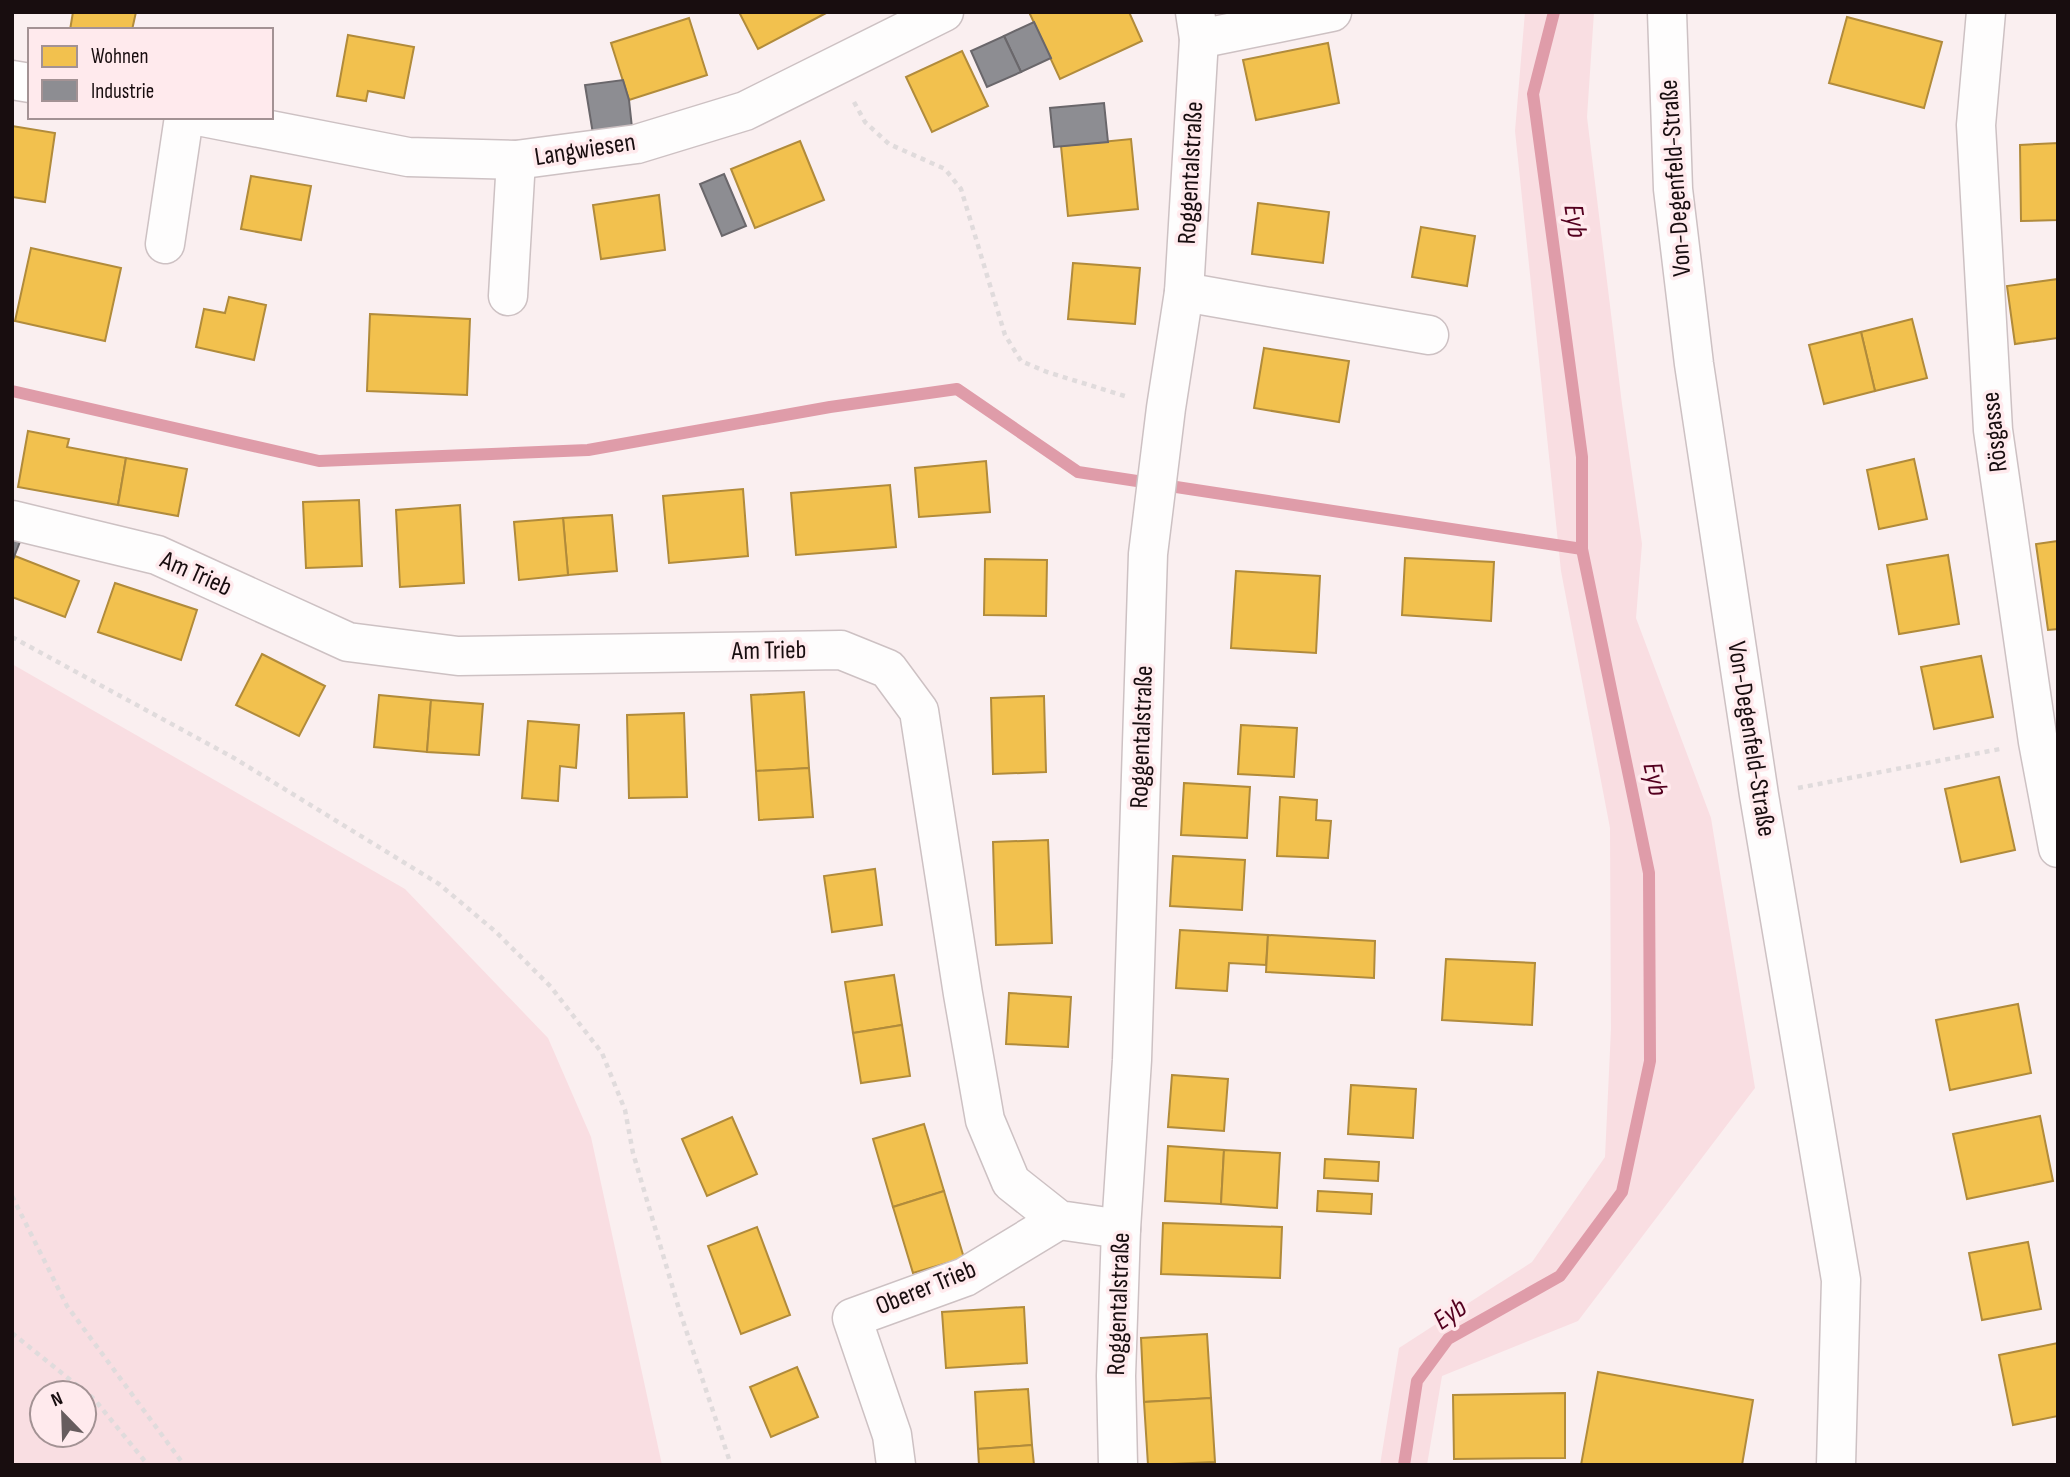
<svg xmlns="http://www.w3.org/2000/svg" width="2070" height="1477" viewBox="0 0 2070 1477" font-family="'Sofia Sans Condensed',sans-serif">
<style>
.green{fill:#f9dee2;fill-rule:evenodd}
.homes{fill:#f2c14e;stroke:#b18b3b;stroke-width:2}
.industry{fill:#8d8d92;stroke:#6a676b;stroke-width:2}
.lines{fill:none;stroke-linecap:round;stroke-linejoin:round}
.stream{stroke:#df9ca9;stroke-width:12}
.street-casing{stroke:#cdc1c3;stroke-width:41}
.secondary-casing{stroke:#cdc1c3;stroke-width:41}
.path{stroke:#e0dbdc;stroke-width:4.5;stroke-dasharray:5 5;stroke-linecap:butt}
.street{stroke:#fefdfd;stroke-width:38}
.secondary{stroke:#fefdfd;stroke-width:38}
.labels{text-anchor:middle;dominant-baseline:central;stroke-width:7;stroke-linejoin:round;paint-order:stroke}
.street-label{font-size:26px;fill:#180d0f;stroke:#ffeaed}
.water-label{font-size:28px;font-style:italic;fill:#54001f;stroke:#ffeaed}
</style>
<rect width="100%" height="100%" fill="#faeff0"/>
<g class="green">
<path d="M 1525,12 L 1594,12 L 1587,117 L 1622,404 L 1642,544 L 1636,618 L 1711,818 L 1755,1088 L 1578,1321 L 1442,1376 L 1427,1465 L 1380,1465 L 1399,1348 L 1532,1262 L 1605,1157 L 1611,1029 L 1610,828 L 1561,571 L 1515,131 Z"/>
<path d="M 12,664 L 405,889 L 548,1038 L 591,1137 L 662,1465 L 12,1465 ZM 42,1393 L 84,1393 L 84,1435 L 42,1435 Z"/>
</g>
<g class="homes">
<path d="M 73,12 L 136,12 L 132,30 L 70,30 Z"/>
<path d="M 739,12 L 828,12 L 758,49 Z"/>
<path d="M 1029,12 L 1129,12 L 1142,41 L 1060,79 Z"/>
<path d="M 1847,17 L 1942,42 L 1924,108 L 1829,83 Z"/>
<path d="M 689,18 L 707,75 L 629,100 L 611,43 Z"/>
<path d="M 348,35 L 414,47 L 404,98 L 368,91 L 366,101 L 337,96 Z"/>
<path d="M 1328,43 L 1339,103 L 1256,120 L 1243,60 Z"/>
<path d="M 962,51 L 988,106 L 932,132 L 906,77 Z"/>
<path d="M 12,126 L 55,133 L 45,202 L 12,197 Z"/>
<path d="M 1131,139 L 1138,209 L 1068,216 L 1061,146 Z"/>
<path d="M 800,141 L 824,200 L 755,228 L 731,169 Z"/>
<path d="M 2058,143 L 2058,220 L 2021,221 L 2020,145 Z"/>
<path d="M 251,176 L 311,186 L 301,240 L 241,229 Z"/>
<path d="M 659,195 L 665,250 L 601,259 L 593,205 Z"/>
<path d="M 1258,203 L 1329,212 L 1323,263 L 1252,254 Z"/>
<path d="M 1421,227 L 1475,236 L 1467,286 L 1412,277 Z"/>
<path d="M 31,248 L 121,268 L 105,341 L 15,321 Z"/>
<path d="M 1073,263 L 1140,268 L 1135,324 L 1068,319 Z"/>
<path d="M 2058,279 L 2058,338 L 2015,344 L 2007,286 Z"/>
<path d="M 229,297 L 266,305 L 254,360 L 196,347 L 204,309 L 225,313 Z"/>
<path d="M 370,314 L 470,319 L 467,395 L 367,391 Z"/>
<path d="M 1912,319 L 1927,378 L 1875,391 L 1861,332 Z"/>
<path d="M 1861,332 L 1875,391 L 1824,404 L 1809,345 Z"/>
<path d="M 1264,348 L 1349,361 L 1339,422 L 1254,408 Z"/>
<path d="M 28,431 L 69,439 L 67,447 L 126,458 L 118,505 L 18,487 Z"/>
<path d="M 126,458 L 187,469 L 178,516 L 118,505 Z"/>
<path d="M 1914,459 L 1927,519 L 1879,529 L 1867,470 Z"/>
<path d="M 986,461 L 990,512 L 919,517 L 915,468 Z"/>
<path d="M 890,485 L 896,547 L 796,555 L 791,493 Z"/>
<path d="M 743,489 L 748,556 L 669,563 L 663,496 Z"/>
<path d="M 359,500 L 362,566 L 306,568 L 303,502 Z"/>
<path d="M 460,505 L 464,583 L 400,587 L 396,510 Z"/>
<path d="M 612,515 L 617,571 L 568,575 L 563,518 Z"/>
<path d="M 563,518 L 568,575 L 519,580 L 514,522 Z"/>
<path d="M 2058,541 L 2058,629 L 2048,630 L 2036,544 Z"/>
<path d="M 1948,555 L 1959,624 L 1899,634 L 1887,565 Z"/>
<path d="M 15,556 L 79,581 L 65,617 L 12,597 L 12,562 Z"/>
<path d="M 1405,558 L 1494,562 L 1491,621 L 1402,615 Z"/>
<path d="M 985,559 L 1047,560 L 1046,616 L 984,615 Z"/>
<path d="M 1236,571 L 1320,576 L 1316,653 L 1231,648 Z"/>
<path d="M 115,583 L 197,610 L 181,660 L 98,632 Z"/>
<path d="M 262,654 L 325,686 L 299,736 L 236,705 Z"/>
<path d="M 1981,656 L 1993,717 L 1934,729 L 1921,667 Z"/>
<path d="M 804,692 L 809,768 L 756,771 L 751,695 Z"/>
<path d="M 379,695 L 431,700 L 427,752 L 374,747 Z"/>
<path d="M 1044,696 L 1046,772 L 993,774 L 991,698 Z"/>
<path d="M 431,700 L 483,704 L 479,755 L 427,752 Z"/>
<path d="M 684,713 L 687,797 L 629,798 L 627,715 Z"/>
<path d="M 528,721 L 579,725 L 576,768 L 560,766 L 558,801 L 522,798 Z"/>
<path d="M 1241,725 L 1297,728 L 1294,777 L 1238,774 Z"/>
<path d="M 809,768 L 813,817 L 759,820 L 756,771 Z"/>
<path d="M 1999,777 L 2015,850 L 1961,862 L 1945,789 Z"/>
<path d="M 1184,783 L 1250,787 L 1247,838 L 1181,835 Z"/>
<path d="M 1280,797 L 1317,800 L 1316,820 L 1331,821 L 1328,858 L 1277,856 Z"/>
<path d="M 1048,840 L 1052,943 L 996,945 L 993,842 Z"/>
<path d="M 1173,856 L 1245,860 L 1242,910 L 1170,906 Z"/>
<path d="M 875,869 L 882,925 L 832,932 L 824,876 Z"/>
<path d="M 1180,930 L 1268,935 L 1266,965 L 1229,963 L 1227,991 L 1176,988 Z"/>
<path d="M 1268,935 L 1375,941 L 1374,978 L 1266,972 Z"/>
<path d="M 1446,959 L 1535,963 L 1532,1025 L 1442,1020 Z"/>
<path d="M 894,975 L 902,1025 L 853,1033 L 845,982 Z"/>
<path d="M 1009,993 L 1071,997 L 1068,1047 L 1006,1044 Z"/>
<path d="M 2018,1004 L 2031,1073 L 1950,1090 L 1936,1020 Z"/>
<path d="M 902,1025 L 910,1076 L 861,1083 L 853,1033 Z"/>
<path d="M 1172,1075 L 1228,1079 L 1224,1131 L 1168,1127 Z"/>
<path d="M 1351,1085 L 1416,1089 L 1413,1138 L 1348,1134 Z"/>
<path d="M 2040,1116 L 2053,1181 L 1967,1199 L 1953,1134 Z"/>
<path d="M 732,1117 L 757,1174 L 707,1196 L 682,1139 Z"/>
<path d="M 924,1124 L 944,1191 L 893,1207 L 873,1139 Z"/>
<path d="M 1168,1146 L 1224,1150 L 1221,1204 L 1165,1201 Z"/>
<path d="M 1224,1150 L 1280,1153 L 1277,1208 L 1221,1204 Z"/>
<path d="M 1325,1159 L 1379,1162 L 1378,1181 L 1324,1178 Z"/>
<path d="M 944,1191 L 964,1258 L 913,1273 L 893,1207 Z"/>
<path d="M 1318,1191 L 1372,1194 L 1371,1214 L 1317,1211 Z"/>
<path d="M 1163,1223 L 1282,1227 L 1280,1278 L 1161,1274 Z"/>
<path d="M 757,1227 L 790,1315 L 741,1334 L 708,1246 Z"/>
<path d="M 2028,1242 L 2041,1309 L 1982,1320 L 1969,1253 Z"/>
<path d="M 1024,1307 L 1027,1363 L 946,1368 L 942,1312 Z"/>
<path d="M 1207,1334 L 1211,1398 L 1144,1402 L 1141,1338 Z"/>
<path d="M 2058,1343 L 2058,1416 L 2013,1425 L 1999,1355 Z"/>
<path d="M 797,1367 L 818,1417 L 771,1437 L 750,1387 Z"/>
<path d="M 1598,1372 L 1753,1400 L 1742,1465 L 1581,1465 Z"/>
<path d="M 1028,1389 L 1032,1445 L 978,1449 L 975,1392 Z"/>
<path d="M 1565,1393 L 1565,1458 L 1454,1459 L 1453,1395 Z"/>
<path d="M 1211,1398 L 1215,1462 L 1148,1465 L 1144,1402 Z"/>
<path d="M 1032,1445 L 1034,1465 L 979,1465 L 978,1449 Z"/>
</g>
<g class="industry">
<path d="M 1034,22 L 1051,58 L 1021,72 L 1004,36 Z"/>
<path d="M 1004,36 L 1021,72 L 987,87 L 971,51 Z"/>
<path d="M 623,80 L 629,100 L 632,128 L 593,134 L 585,85 Z"/>
<path d="M 1104,103 L 1108,142 L 1054,147 L 1050,108 Z"/>
<path d="M 724,174 L 746,226 L 722,236 L 700,184 Z"/>
<path d="M 12,536 L 21,539 L 12,562 Z"/>
</g>
<g class="lines">
<g class="stream">
<path d="M 12,391 L 319,461 L 588,450 L 830,407 L 957,389 L 1078,472 L 1582,549"/>
<path d="M 1404,1465 L 1417,1381 L 1448,1339 L 1560,1276 L 1622,1192 L 1650,1061 L 1649,873 L 1582,549 L 1582,457 L 1533,94 L 1554,12"/>
</g>
<g class="street-casing">
<g id="street">
<path d="M 1986,12 L 1976,125 L 1993,430 L 2038,742 L 2058,848"/>
<path d="M 1199,39 L 1332,12"/>
<path d="M 12,80 L 30,83"/>
<path d="M 203,117 L 408,157 L 516,160 L 637,144 L 745,111 L 944,12"/>
<path d="M 165,244 L 184,117"/>
<path d="M 1184,292 L 1429,335"/>
<path d="M 508,296 L 516,160"/>
<path d="M 12,520 L 157,555 L 348,642 L 458,656 L 841,650 L 888,669 L 919,711 L 963,994 L 985,1120 L 1011,1182 L 1059,1220 L 1121,1229"/>
<path d="M 896,1465 L 892,1435 L 852,1318 L 965,1277 L 1059,1220"/>
<path d="M 1118,1465 L 1116,1376 L 1121,1229 L 1132,1060 L 1148,554 L 1166,408 L 1184,292 L 1199,39 L 1195,12"/>
</g>
</g>
<g class="secondary-casing">
<path id="secondary" d="M 1667,12 L 1673,189 L 1694,364 L 1759,795 L 1841,1280 L 1836,1465"/>
</g>
<g class="path">
<path d="M 854,102 L 865,122 L 889,144 L 945,169 L 961,189 L 1005,335 L 1021,361 L 1047,372 L 1128,397"/>
<path d="M 12,637 L 234,758 L 439,884 L 496,932 L 551,987 L 602,1053 L 625,1110 L 633,1153 L 679,1309 L 731,1465"/>
<path d="M 1798,788 L 2000,749"/>
<path d="M 12,1196 L 67,1306 L 184,1465"/>
<path d="M 12,1333 L 94,1399 L 148,1465"/>
</g>
<use href="#street" class="street"/>
<use href="#secondary" class="secondary"/>
</g>
<g class="labels">
<g class="street-label">
<text transform="translate(585 150) rotate(-9)">Langwiesen</text>
<text transform="translate(1191 173) rotate(-87)">Roggentalstraße</text>
<text transform="translate(1676 178) rotate(-94)">Von-Degenfeld-Straße</text>
<text transform="translate(1995 432) rotate(-96)">Rösgasse</text>
<text transform="translate(196 574) rotate(24)">Am Trieb</text>
<text transform="translate(769 651) rotate(-1)">Am Trieb</text>
<text transform="translate(1142 737) rotate(-88)">Roggentalstraße</text>
<text transform="translate(1751 739) rotate(81)">Von-Degenfeld-Straße</text>
<text transform="translate(926 1288) rotate(-22)">Oberer Trieb</text>
<text transform="translate(1119 1304) rotate(-88)">Roggentalstraße</text>
</g>
<g class="water-label">
<text transform="translate(1575 221) rotate(82)">Eyb</text>
<text transform="translate(1655 779) rotate(78)">Eyb</text>
<text transform="translate(1450 1314) rotate(-35)">Eyb</text>
</g>
</g>
<rect width="2070" height="1477" fill="none" stroke="#180d0f" stroke-width="28"/>
<rect x="28" y="28" width="245" height="91" fill="#ffeaed" stroke="#a39294" stroke-width="2"/>
<rect x="42" y="46" width="35" height="21" fill="#f2c14e" stroke="#a39294" stroke-width="2"/>
<text x="91" y="63" font-size="21" fill="#180d0f">Wohnen</text>
<rect x="42" y="80" width="35" height="21" fill="#8d8d92" stroke="#a39294" stroke-width="2"/>
<text x="91" y="98" font-size="21" fill="#180d0f">Industrie</text>
<g transform="translate(63 1414) rotate(337)"><circle r="33" fill="#ffeaed" stroke="#a39294" stroke-width="2"/>
<path d="M0-5L12 26L0 18L-12 26Z" fill="#675c5e"/>
<text y="-10" font-size="19" font-weight="bold" text-anchor="middle" fill="#180d0f">N</text>
</g>
</svg>
